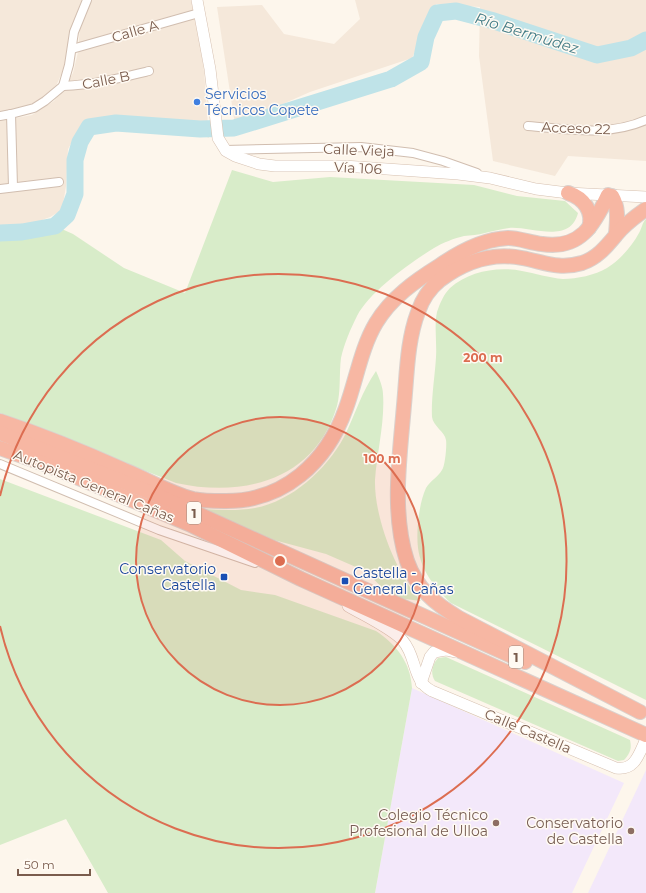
<svg xmlns="http://www.w3.org/2000/svg" width="646" height="893" viewBox="0 0 646 893" font-family="Montserrat,sans-serif">
<style>
.residential{fill:#f5e8da}
.education{fill:#f3e8fa}
.green{fill:#d8ecc9}
.lines{fill:none;stroke-linecap:round;stroke-linejoin:round}
.river{stroke:#bfe3e8;stroke-width:17}
.street-casing{stroke:#d1beb0;stroke-width:10}
.secondary-casing{stroke:#d6c0b0;stroke-width:12}
.highway-casing{stroke:#dad1cd;stroke-width:16}
.street{stroke:#fff;stroke-width:8}
.secondary{stroke:#fff;stroke-width:11}
.highway{stroke:#f7b7a3;stroke-width:14}
.ring{fill:none;stroke:#dc6d51;stroke-width:2}
.shop-dot{fill:#3f7fe0;stroke:#fffaf3;stroke-width:1.5}
.transit-dot{fill:#1a4fb4;stroke:#fffaf3;stroke-width:1.5}
.education-dot{fill:#8d6e63;stroke:#fffaf3;stroke-width:1.5}
.labels{text-anchor:middle;dominant-baseline:central;stroke-width:3;stroke-linejoin:round;paint-order:stroke}
.shield{fill:#fffaf3;stroke:#a28b7f;stroke-width:1}
.shield-label{font-size:13px;font-weight:bold;fill:#7a5c4d}
.street-label{font-size:14px;fill:#7a5c4d;stroke:#fffaf3}
.shop-label{font-size:14px;fill:#366cbe;stroke:#fffaf3;text-anchor:start}
.transit-label{font-size:14px;fill:#164399;stroke:#fffaf3;text-anchor:end}
.education-label{font-size:14px;fill:#785e54;stroke:#fffaf3;text-anchor:end}
.water-label{font-size:15px;font-style:italic;fill:#437c86;stroke:#fffaf3}
.centre{fill:#dc6d51;stroke:#fffaf3;stroke-width:2}
.ring-label{font-size:12px;text-anchor:middle;font-weight:bold;fill:#dc6d51;stroke:#fffaf3;stroke-width:3;stroke-linejoin:round;paint-order:stroke}
</style>
<rect width="100%" height="100%" fill="#fdf6ec"/>
<g class="residential">
<path d="M 0,0 L 82,0 L 73,23 L 64,68 L 56,86 L 40,99 L 29,105 L 0,112 Z"/>
<path d="M 90,0 L 191,0 L 198,30 L 204,71 L 209,138 L 170,120 L 115,116 L 95,119 L 81,125 L 68,149 L 66,186 L 62,210 L 50,217 L 21,228 L 0,229 L 0,121 L 32,115 L 54,101 L 64,89 L 73,73 L 78,52 L 80,26 Z"/>
<path d="M 355,0 L 646,0 L 646,161 L 568,156 L 555,176 L 493,161 L 479,56 L 480,7 L 436,4 L 412,58 L 310,92 L 235,125 L 217,7 L 262,5 L 284,34 L 334,44 L 360,19 Z"/>
</g>
<g class="education">
<path d="M 412,688 L 624,783 L 572,893 L 375,893 Z"/>
<path d="M 646,770 L 646,893 L 588,893 Z"/>
</g>
<g class="green">
<path d="M 232,170 L 273,182 L 330,177 L 474,185 L 517,196 L 565,201 L 578,213 C 570,245 530,226 509,228 C 501,229 493,231 485,233 C 478,235 471,235 464,236 C 455,238 442,243 434,248 C 410,263 370,291 357,316 C 351,328 344,344 341,358 C 339,373 341,391 337,406 C 315,480 244,498 176,483 L 0,413 L 0,233 L 22,232 L 55,226 L 73,234 L 124,268 L 185,293 Z"/>
<path d="M 646,219 L 646,700 L 451,603 C 435,588 421,571 418,548 C 416,531 419,503 426,488 C 430,481 438,477 442,470 C 445,467 447,445 446,440 C 445,432 433,426 432,417 C 431,399 435,375 436,357 C 437,342 434,326 437,312 C 440,303 444,294 450,288 C 469,271 498,266 522,271 C 535,273 549,278 563,279 C 577,279 595,275 607,268 C 620,260 632,246 639,233 C 642,228 642,223 646,219 Z"/>
<path d="M 376,371 C 379,378 383,387 383,394 C 385,422 377,452 375,480 C 374,517 396,574 421,601 L 405,599 L 390,595 L 365,571 L 326,554 L 274,540 L 203,509 C 220,510 238,511 255,508 C 292,501 326,470 344,437 C 355,415 362,391 376,371 Z"/>
<path d="M 0,479 L 161,540 L 185,561 L 241,590 L 275,595 L 376,631 C 396,644 411,663 412,688 L 375,893 L 108,893 L 66,819 L 0,845 Z"/>
<path d="M 446,657 L 630,740 C 632,749 630,753 624,760 L 618,761 L 435,681 C 430,673 432,665 438,658 Z"/>
</g>
<g class="lines">
<path class="river" d="M 0,233 L 22,232 L 55,226 L 67,215 L 75,194 L 75,160 L 80,142 L 89,127 L 116,123 L 200,129 L 234,128 L 391,79 L 421,62 L 426,37 L 437,13 L 456,11 L 494,21 L 597,55 L 631,48 L 646,40"/>
<g class="street-casing">
<g id="street">
<path d="M 72,49 L 199,13"/>
<path d="M 63,86 C 92,85 120,78 149,71"/>
<path d="M 11,114 L 13,187"/>
<path d="M 0,116 L 11,114 L 34,108 L 45,101 L 63,86 L 69,65 L 74,32 L 87,0"/>
<path d="M 528,126 C 568,129 608,137 646,120"/>
<path d="M 225,150 L 361,147 L 413,153 L 443,161 L 477,173"/>
<path d="M 0,189 L 59,182"/>
<path d="M 0,464 L 159,530 L 255,563"/>
</g>
</g>
<g class="secondary-casing">
<g id="secondary">
<path d="M 197,0 L 210,69 L 218,138 L 226,151 L 235,156 L 259,164 L 275,166 L 344,166 L 458,174 L 490,178 L 536,189 L 568,193 L 646,197"/>
<path d="M 348,606 C 363,615 393,629 403,641 C 417,657 412,681 432,691 L 616,768 C 635,771 639,754 646,739"/>
<path d="M 421,683 L 430,657 L 434,652 L 446,650 L 455,652"/>
</g>
</g>
<g class="highway-casing">
<g id="highway">
<path d="M 568,193 C 584,198 594,212 589,228"/>
<path d="M 612,196 C 619,208 617,221 616,234"/>
<path d="M 0,421 C 42,435 84,452 124,470 C 147,479 169,493 193,499 C 203,501 214,501 224,501 C 284,502 327,462 346,408 C 356,381 361,348 376,323 C 391,298 415,281 439,266 C 459,252 483,239 508,238 C 519,238 531,243 542,244 C 580,250 594,225 608,195"/>
<path d="M 0,433 L 154,494 L 525,662"/>
<path d="M 0,448 L 50,466 L 189,524 L 301,579 L 646,735"/>
<path d="M 640,712 L 459,618 C 434,603 417,589 407,561 C 391,512 400,455 404,405 C 407,374 407,341 418,312 C 422,300 430,288 440,280 C 464,262 492,252 522,258 C 544,262 559,270 582,263 C 597,258 606,247 616,235 C 624,225 636,216 646,209"/>
</g>
</g>
<use href="#street" class="street"/>
<use href="#secondary" class="secondary"/>
<use href="#highway" class="highway"/>
</g>
<circle cx="280" cy="561" r="144" fill="#dc6d51" fill-opacity=".12"/>
<g class="ring">
<circle cx="280" cy="561" r="144"/>
<path d="M0 496A287 287 0 1 1 0 626"/>
</g>
<circle class="shop-dot" cx="197" cy="102" r="4"/>
<g class="transit-dot">
<rect x="220" y="573" width="8" height="8" rx="2"/>
<rect x="341" y="577" width="8" height="8" rx="2"/>
</g>
<g class="education-dot">
<circle cx="496" cy="823" r="4"/>
<circle cx="631" cy="831" r="4"/>
</g>
<g class="labels">
<g class="shield">
<rect x="187" y="502" width="14" height="22" rx="3"/>
<rect x="509" y="646" width="14" height="22" rx="3"/>
</g>
<g class="shield-label">
<text x="194" y="513">1</text>
<text x="516" y="657">1</text>
</g>
<g class="street-label">
<text transform="translate(135 31) rotate(-16)">Calle A</text>
<text transform="translate(106 80) rotate(-11)">Calle B</text>
<text transform="translate(576 128) rotate(2)">Acceso 22</text>
<text transform="translate(359 150) rotate(2)">Calle Vieja</text>
<text transform="translate(358 168) rotate(3)">Vía 106</text>
<text transform="translate(94 486) rotate(22)">Autopista General Cañas</text>
<text transform="translate(528 731) rotate(23)">Calle Castella</text>
</g>
<g class="shop-label">
<text x="205" y="94">Servicios<tspan x="205" dy="16">Técnicos Copete</tspan></text>
</g>
<g class="transit-label">
<text x="216" y="569">Conservatorio<tspan x="216" dy="16">Castella</tspan></text>
<text x="353" y="573" text-anchor="start">Castella -<tspan x="353" dy="16">General Cañas</tspan></text>
</g>
<g class="education-label">
<text x="488" y="815">Colegio Técnico<tspan x="488" dy="16">Profesional de Ulloa</tspan></text>
<text x="623" y="823">Conservatorio<tspan x="623" dy="16">de Castella</tspan></text>
</g>
<g class="water-label">
<text transform="translate(527 33) rotate(17)">Río Bermúdez</text>
</g>
</g>
<circle cx="280" cy="561" r="6" class="centre"/>
<g class="ring-label">
<text x="483" y="362">200 m</text>
<text x="382" y="463">100 m</text>
</g>
<path d="M18 869v6h72v-6" fill="none" stroke="#7a5c4d" stroke-width="2"/>
<text x="24" y="869" font-size="12" fill="#7a5c4d" stroke="#fffaf3" stroke-width="3" paint-order="stroke">50 m</text>
</svg>
